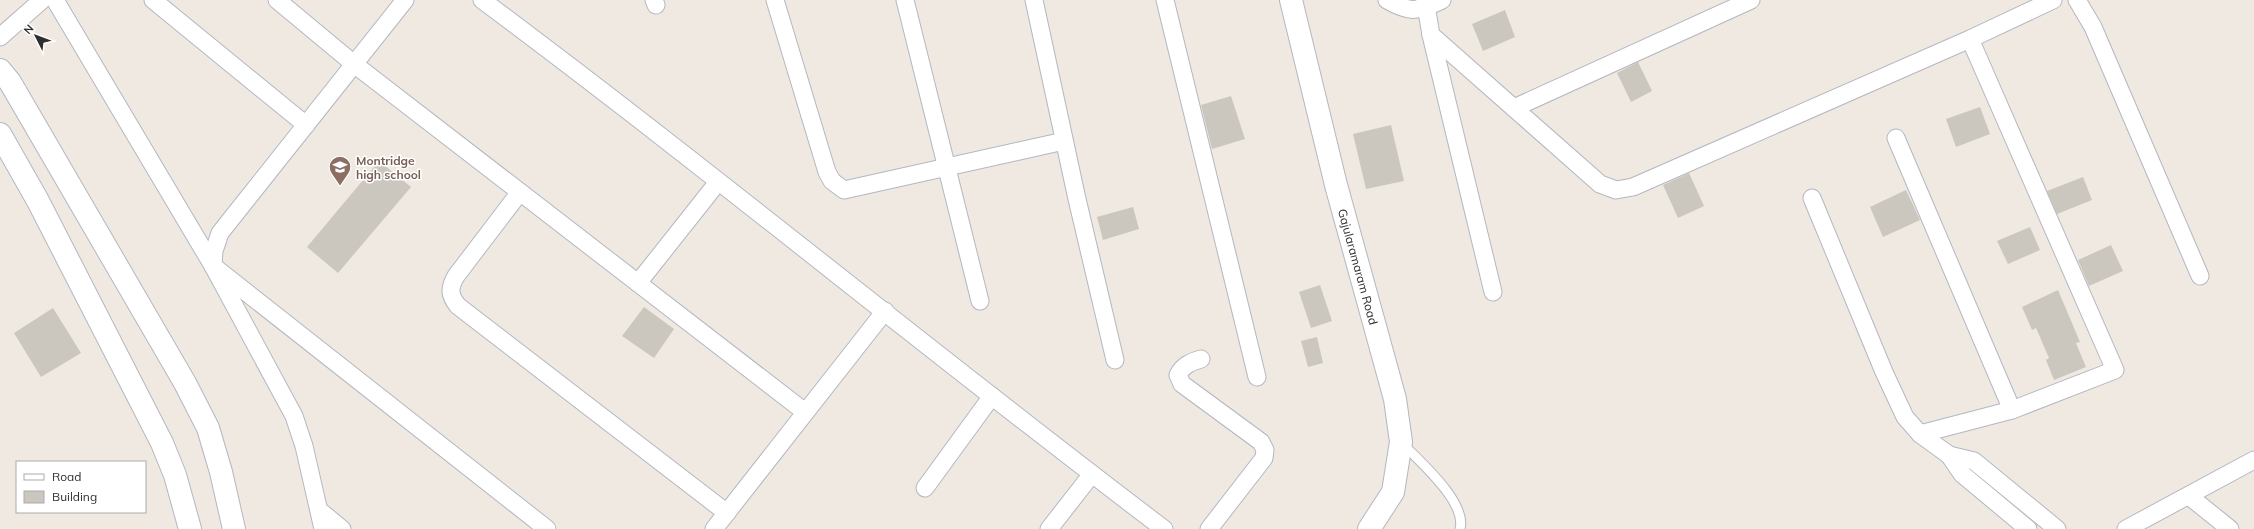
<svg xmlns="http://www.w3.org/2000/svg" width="2254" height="529" viewBox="0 0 2254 529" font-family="Mulish,sans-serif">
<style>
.building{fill:#cbc7bf}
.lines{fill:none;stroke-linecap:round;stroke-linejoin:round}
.lane-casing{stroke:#b4b7c1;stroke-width:11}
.street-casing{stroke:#b4b7c1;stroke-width:19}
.secondary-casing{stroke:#b4b7c1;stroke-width:24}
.lane{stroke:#fff;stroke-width:9}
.street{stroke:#fff;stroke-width:17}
.secondary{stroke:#fff;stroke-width:22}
.labels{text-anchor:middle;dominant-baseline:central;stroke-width:3;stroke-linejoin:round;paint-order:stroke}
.education-label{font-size:12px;font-weight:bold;fill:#785e54;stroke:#fff;text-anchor:start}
.street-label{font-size:12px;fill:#2e2e2e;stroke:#fff}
</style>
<rect width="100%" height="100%" fill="#efe9e1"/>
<g class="building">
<path d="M 1505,10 L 1515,37 L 1483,51 L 1472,24 Z"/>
<path d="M 1638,62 L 1652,91 L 1631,102 L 1617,73 Z"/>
<path d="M 1231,96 L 1245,139 L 1212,149 L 1201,105 Z"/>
<path d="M 1980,107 L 1990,134 L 1956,147 L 1946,119 Z"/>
<path d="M 1391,125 L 1404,181 L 1366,189 L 1353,134 Z"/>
<path d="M 379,161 L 411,187 L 338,273 L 307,247 Z"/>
<path d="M 1689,173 L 1704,206 L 1678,218 L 1663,185 Z"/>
<path d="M 2083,177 L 2092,200 L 2057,214 L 2047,191 Z"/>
<path d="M 1906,190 L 1920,220 L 1883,237 L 1870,207 Z"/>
<path d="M 1133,207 L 1139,229 L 1103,240 L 1097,217 Z"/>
<path d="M 2030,227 L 2040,250 L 2008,264 L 1997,241 Z"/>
<path d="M 2111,245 L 2123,271 L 2089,286 L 2078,260 Z"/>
<path d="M 1320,285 L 1332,321 L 1311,328 L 1299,292 Z"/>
<path d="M 2058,290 L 2080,342 L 2076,343 L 2086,367 L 2054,380 L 2046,360 L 2049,358 L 2036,328 L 2032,330 L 2022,307 Z"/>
<path d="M 644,307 L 674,329 L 654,358 L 622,336 Z"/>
<path d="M 53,308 L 81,353 L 41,377 L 14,333 Z"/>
<path d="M 1317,337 L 1323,363 L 1308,367 L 1301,341 Z"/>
</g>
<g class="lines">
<g class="lane-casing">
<path id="lane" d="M 1402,443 C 1420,462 1467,502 1460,529"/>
</g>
<g class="street-casing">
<g id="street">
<path d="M 55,0 L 213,266 L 547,529"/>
<path d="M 153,0 L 306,125"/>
<path d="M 277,0 L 354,64 L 805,412"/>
<path d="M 482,0 C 713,172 935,356 1164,529"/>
<path d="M 654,0 L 656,5"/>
<path d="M 775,0 L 827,172 L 832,181 L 844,190 L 1064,141"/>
<path d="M 905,0 L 980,301"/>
<path d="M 1034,0 L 1077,199 L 1115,360"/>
<path d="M 1165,0 L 1257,377"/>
<path d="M 1387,0 C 1411,14 1418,11 1442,0"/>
<path d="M 1425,0 L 1431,35 L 1600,184 L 1616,190 L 1633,187 L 1970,39 L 2053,0"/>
<path d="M 2077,0 L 2093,27 L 2200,276"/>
<path d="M 1431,35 L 1493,292"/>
<path d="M 0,37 L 42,0"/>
<path d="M 1514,108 L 1751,0"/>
<path d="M 1896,138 L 2012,410"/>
<path d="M 520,192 L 456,276 C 449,288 449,295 458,306 L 727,513"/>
<path d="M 1812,198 L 1884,372 L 1905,417 L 1920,434 L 1949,455 L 1962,474 L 2028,529"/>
<path d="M 638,283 L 718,182"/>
<path d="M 1201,359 C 1191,362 1183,365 1178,375 L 1182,384 L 1261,442 L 1265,450 L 1264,458 L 1209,529"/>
<path d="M 1920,434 L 2012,410 L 2115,370 L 1970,39"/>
<path d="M 1949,455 L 1974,461 L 2057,529"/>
<path d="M 925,488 L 992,396"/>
<path d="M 2189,496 L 2230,529"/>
<path d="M 320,511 L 342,529"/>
<path d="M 323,529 L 304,446 L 294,416 L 213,266 L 214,251 L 220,233 L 405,0"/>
<path d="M 714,529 L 885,311"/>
<path d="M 1049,529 L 1092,474"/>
<path d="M 2126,529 L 2254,460"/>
</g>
</g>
<g class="secondary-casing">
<g id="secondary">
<path id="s1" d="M 1291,0 L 1336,185 L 1395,399 L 1401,442 L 1393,492 L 1369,529"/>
<path d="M 0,70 L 10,82 L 185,383 L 208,428 L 221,472 L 234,529"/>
<path d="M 0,134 L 38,201 L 162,443 L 175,475 L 190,529"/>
</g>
</g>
<use href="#lane" class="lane"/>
<use href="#street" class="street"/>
<use href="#secondary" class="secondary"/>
</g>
<defs>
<g id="school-pin" transform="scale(1.15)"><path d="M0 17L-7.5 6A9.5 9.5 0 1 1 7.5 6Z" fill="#8d6e63" stroke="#fff"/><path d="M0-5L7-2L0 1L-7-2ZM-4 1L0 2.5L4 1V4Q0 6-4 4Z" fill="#fff"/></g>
</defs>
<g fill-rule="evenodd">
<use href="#school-pin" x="340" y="167"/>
</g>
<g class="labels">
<g class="education-label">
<text x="356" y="160">Montridge<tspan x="356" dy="14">high school</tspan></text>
</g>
<g class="street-label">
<text stroke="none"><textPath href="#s1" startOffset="275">Gajularamaram Road</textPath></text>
</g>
</g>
<rect x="16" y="461" width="130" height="52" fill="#ffffff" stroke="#ababab"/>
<rect x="24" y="474" width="20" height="6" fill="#ffffff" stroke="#ababab"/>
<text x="52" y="481" font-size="12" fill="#2e2e2e">Road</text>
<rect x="24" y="491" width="20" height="12" fill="#cbc7bf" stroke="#ababab"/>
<text x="52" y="501" font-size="12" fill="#2e2e2e">Building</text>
<g transform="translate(36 36) rotate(312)" stroke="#ffffff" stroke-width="3" paint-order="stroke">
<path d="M0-3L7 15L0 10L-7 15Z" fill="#2e2e2e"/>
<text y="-6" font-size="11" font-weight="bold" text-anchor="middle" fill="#2e2e2e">N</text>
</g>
</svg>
